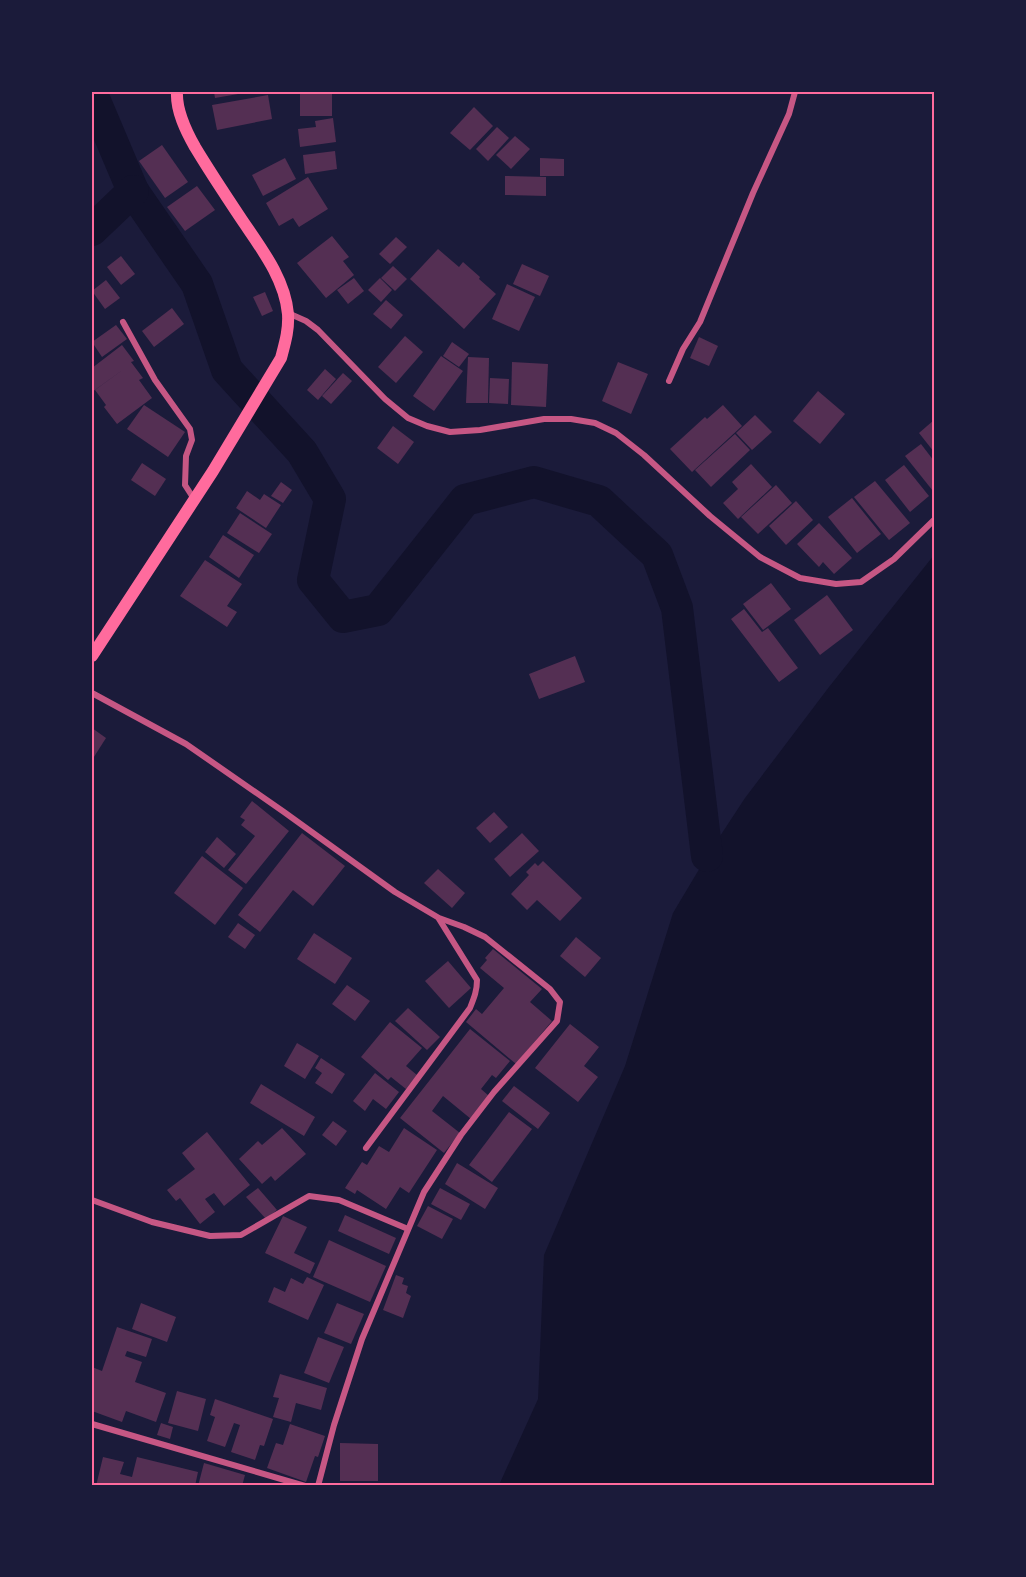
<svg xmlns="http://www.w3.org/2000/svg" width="1026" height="1577" viewBox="0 0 1026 1577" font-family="Merriweather,serif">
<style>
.water{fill:#12122b}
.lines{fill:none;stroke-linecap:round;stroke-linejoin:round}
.river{stroke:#12122b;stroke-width:32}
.building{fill:#542f53}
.minor{stroke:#c65784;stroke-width:6}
.secondary{stroke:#ff6b9d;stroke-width:12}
.neatline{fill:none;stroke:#ff6b9d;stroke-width:2}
</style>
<rect width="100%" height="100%" fill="#1b1b3a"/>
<path class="water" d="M 934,555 L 934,1485 L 499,1485 L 538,1399 L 544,1255 L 625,1066 L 673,913 L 707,856 L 745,798 L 829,687 Z"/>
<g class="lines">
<g class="river">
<path d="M 92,94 L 133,191 L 197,284 L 227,370 L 302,452 L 330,499 L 313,580 L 343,617 L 378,610 L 465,500 L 534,482 L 599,501 L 657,555 L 677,608 L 707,856"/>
<path d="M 92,230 L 133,191"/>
</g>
</g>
<g class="building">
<path d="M 214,92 L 244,92 L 244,93 L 215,98 Z"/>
<rect x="300" y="93" width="32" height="23"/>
<path d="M 268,95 L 272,119 L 217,130 L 212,105 Z"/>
<path d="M 474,107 L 493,126 L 470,150 L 450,133 Z"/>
<path d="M 333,118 L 336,142 L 300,147 L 298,129 L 316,127 L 315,121 Z"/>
<path d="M 497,127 L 509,138 L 488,161 L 476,149 Z"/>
<path d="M 515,136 L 530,149 L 511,169 L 496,155 Z"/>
<path d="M 162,145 L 188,182 L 165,198 L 139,161 Z"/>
<path d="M 335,151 L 337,169 L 305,174 L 303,155 Z"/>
<path d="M 285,158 L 296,179 L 263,196 L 252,175 Z"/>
<path d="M 540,158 L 564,159 L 564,176 L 540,176 Z"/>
<path d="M 505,176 L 546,177 L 546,196 L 505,195 Z"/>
<path d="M 308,177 L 328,209 L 299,227 L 293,218 L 279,226 L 266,203 Z"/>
<path d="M 197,186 L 215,210 L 185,231 L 167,207 Z"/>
<path d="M 332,236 L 349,257 L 343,261 L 354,275 L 326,298 L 297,263 Z"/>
<path d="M 396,237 L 407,247 L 390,264 L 379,254 Z"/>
<path d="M 438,249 L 459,267 L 463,262 L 480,277 L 479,279 L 496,294 L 464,329 L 410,279 Z"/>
<path d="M 121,256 L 135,274 L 121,285 L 107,267 Z"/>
<path d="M 522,264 L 549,276 L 540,296 L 513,284 Z"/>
<path d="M 393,266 L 407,279 L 395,291 L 381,278 Z"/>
<path d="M 354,278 L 364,291 L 348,304 L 337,290 Z"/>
<path d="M 380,278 L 392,290 L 381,302 L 368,290 Z"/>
<path d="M 106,280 L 120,298 L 105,309 L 92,291 Z"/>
<path d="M 507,284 L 535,297 L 519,331 L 492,319 Z"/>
<path d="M 265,292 L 273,311 L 262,316 L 253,297 Z"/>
<path d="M 386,300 L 403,315 L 391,329 L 373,314 Z"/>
<path d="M 172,308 L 184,324 L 154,347 L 142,331 Z"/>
<path d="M 116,325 L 127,339 L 102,357 L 92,342 Z"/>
<path d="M 405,336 L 423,352 L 396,383 L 378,367 Z"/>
<path d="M 699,337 L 718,346 L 709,366 L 690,358 Z"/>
<path d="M 452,342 L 469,354 L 459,367 L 443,356 Z"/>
<path d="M 122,345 L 134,361 L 131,362 L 143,378 L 139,380 L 152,398 L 117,424 L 104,407 L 106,405 L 95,390 L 128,366 L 92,392 L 92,368 Z"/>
<path d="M 441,356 L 463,371 L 434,411 L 413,396 Z"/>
<path d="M 468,357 L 489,358 L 488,403 L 466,403 Z"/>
<path d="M 512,362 L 548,364 L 546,407 L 511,405 Z"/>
<path d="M 618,362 L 648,374 L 631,414 L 602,401 Z"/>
<path d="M 325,369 L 336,379 L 318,400 L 307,390 Z"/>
<path d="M 343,373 L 352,381 L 331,404 L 322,396 Z"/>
<path d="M 490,378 L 509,379 L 508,404 L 489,403 Z"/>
<path d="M 818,391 L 845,414 L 820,444 L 793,421 Z"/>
<path d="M 144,405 L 185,432 L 168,457 L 127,429 Z"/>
<path d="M 723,405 L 742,426 L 692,472 L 670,449 L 705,417 L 707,419 Z"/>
<path d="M 755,415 L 772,432 L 752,450 L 736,433 Z"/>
<path d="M 934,420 L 934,452 L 919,433 Z"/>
<path d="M 393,426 L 414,442 L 398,464 L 377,448 Z"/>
<path d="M 735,434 L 750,450 L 711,487 L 695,470 Z"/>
<path d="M 921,444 L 934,461 L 934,490 L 933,491 L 905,456 Z"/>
<path d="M 142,463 L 166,479 L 155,496 L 131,480 Z"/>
<path d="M 751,464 L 772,487 L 738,519 L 723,503 L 738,489 L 732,482 Z"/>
<path d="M 904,465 L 929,496 L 910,512 L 885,480 Z"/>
<path d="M 875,481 L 910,523 L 889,540 L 854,497 Z"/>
<path d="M 281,482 L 292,490 L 283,503 L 271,496 Z"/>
<path d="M 776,485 L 792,503 L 758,534 L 741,517 Z"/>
<path d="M 247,491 L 260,500 L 264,494 L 281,505 L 266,528 L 236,508 Z"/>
<path d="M 852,498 L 881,534 L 857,553 L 828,517 Z"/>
<path d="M 796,501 L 813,520 L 786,545 L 769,526 Z"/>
<path d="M 240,513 L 272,534 L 259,553 L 227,533 Z"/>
<path d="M 819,523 L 852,558 L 834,574 L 823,562 L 819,567 L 797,544 Z"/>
<path d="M 223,535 L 254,555 L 239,578 L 209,557 Z"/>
<path d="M 205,560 L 242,584 L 227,606 L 237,612 L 227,627 L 180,596 Z"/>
<path d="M 771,583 L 791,609 L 763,630 L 743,604 Z"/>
<path d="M 827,595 L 853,630 L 820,655 L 794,620 Z"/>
<path d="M 744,609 L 762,632 L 768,628 L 798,668 L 779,682 L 731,619 Z"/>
<path d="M 575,656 L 585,682 L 539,699 L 529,674 Z"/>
<path d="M 92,728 L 106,738 L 92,760 Z"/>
<path d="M 252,801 L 289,831 L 246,884 L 228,870 L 255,836 L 241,825 L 245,820 L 240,817 Z"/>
<path d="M 494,812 L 508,827 L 490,843 L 476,828 Z"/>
<path d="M 302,833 L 345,866 L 313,906 L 293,890 L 260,932 L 238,915 Z"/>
<path d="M 522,833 L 539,851 L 510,877 L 494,859 Z"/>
<path d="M 217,837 L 236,854 L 224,868 L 205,852 Z"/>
<path d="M 202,856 L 243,888 L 215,925 L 174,893 Z"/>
<path d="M 543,861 L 582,898 L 560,921 L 537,900 L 527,910 L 511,894 L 529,875 L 526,872 L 535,863 L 538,866 Z"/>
<path d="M 438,869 L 465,893 L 452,908 L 424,883 Z"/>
<path d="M 238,923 L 255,935 L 245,949 L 228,937 Z"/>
<path d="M 314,933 L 352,958 L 335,984 L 297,959 Z"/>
<path d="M 576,937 L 601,958 L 585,977 L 560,956 Z"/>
<path d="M 493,949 L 542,989 L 530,1002 L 552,1021 L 516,1064 L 466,1022 L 476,1009 L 482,1014 L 504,988 L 480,968 L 487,960 L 485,958 Z"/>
<path d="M 448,961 L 471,988 L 449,1008 L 425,981 Z"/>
<path d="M 347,985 L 370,1001 L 355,1021 L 332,1004 Z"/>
<path d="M 408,1008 L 440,1037 L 427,1050 L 395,1021 Z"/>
<path d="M 390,1022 L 422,1048 L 406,1066 L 417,1075 L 406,1089 L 391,1077 L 388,1080 L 361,1057 Z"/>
<path d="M 570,1024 L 599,1047 L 584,1066 L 598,1077 L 578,1102 L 535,1068 Z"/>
<path d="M 470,1029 L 510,1061 L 496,1078 L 492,1075 L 481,1089 L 489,1096 L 471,1119 L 443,1096 L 432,1111 L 460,1133 L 444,1153 L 400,1118 Z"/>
<path d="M 297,1043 L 319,1056 L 305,1079 L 284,1066 Z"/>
<path d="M 321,1058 L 345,1074 L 332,1094 L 315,1083 L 322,1073 L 315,1068 Z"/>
<path d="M 375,1073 L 399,1092 L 386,1109 L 373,1099 L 365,1111 L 353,1101 Z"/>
<path d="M 261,1084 L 315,1117 L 304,1136 L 250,1103 Z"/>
<path d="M 514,1086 L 550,1113 L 538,1129 L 502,1101 Z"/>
<path d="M 509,1112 L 532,1129 L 492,1182 L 469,1165 Z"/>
<path d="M 333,1121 L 347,1131 L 336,1146 L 322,1135 Z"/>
<path d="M 282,1128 L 306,1154 L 275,1181 L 271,1176 L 262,1184 L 239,1159 L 258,1141 L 262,1145 Z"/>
<path d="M 404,1128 L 437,1150 L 409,1193 L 400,1187 L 386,1209 L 357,1190 L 355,1194 L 345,1188 L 362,1162 L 367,1165 L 379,1146 L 389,1152 Z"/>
<path d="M 207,1132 L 250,1185 L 224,1206 L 214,1193 L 205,1199 L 215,1212 L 200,1224 L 180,1198 L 176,1201 L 167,1190 L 195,1169 L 182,1153 Z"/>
<path d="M 457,1163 L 498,1188 L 485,1209 L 445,1184 Z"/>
<path d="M 258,1188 L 277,1210 L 266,1219 L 246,1197 Z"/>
<path d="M 440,1188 L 470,1204 L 461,1220 L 431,1204 Z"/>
<path d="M 428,1206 L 453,1219 L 442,1239 L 417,1226 Z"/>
<path d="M 345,1215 L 396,1238 L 389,1254 L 338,1231 Z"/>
<path d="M 283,1216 L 307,1227 L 294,1253 L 315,1263 L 310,1274 L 265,1253 Z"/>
<path d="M 329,1240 L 386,1266 L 370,1302 L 313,1277 Z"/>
<path d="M 396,1275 L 404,1278 L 402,1284 L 408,1286 L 406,1293 L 411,1296 L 403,1318 L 383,1310 Z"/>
<path d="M 307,1277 L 324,1285 L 308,1320 L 268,1302 L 274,1287 L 285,1292 L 291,1278 L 303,1284 Z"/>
<path d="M 141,1303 L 176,1317 L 167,1342 L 132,1329 Z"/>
<path d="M 337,1303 L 364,1314 L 351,1344 L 324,1333 Z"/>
<path d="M 117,1327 L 152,1339 L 146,1357 L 127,1351 L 125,1356 L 142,1362 L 135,1382 L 166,1393 L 156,1422 L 126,1411 L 122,1422 L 92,1411 L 92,1367 L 102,1371 Z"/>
<path d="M 318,1337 L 344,1347 L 329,1383 L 304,1373 Z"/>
<path d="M 280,1374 L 327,1388 L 321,1410 L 296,1403 L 291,1422 L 273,1417 L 279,1398 L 273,1397 Z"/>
<path d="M 177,1391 L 206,1399 L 198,1431 L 168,1423 Z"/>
<path d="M 215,1399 L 273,1419 L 264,1446 L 260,1445 L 255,1460 L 231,1452 L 240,1425 L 234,1423 L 225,1447 L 207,1441 L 215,1417 L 210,1415 Z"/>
<path d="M 161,1423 L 173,1427 L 170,1439 L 157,1435 Z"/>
<path d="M 290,1424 L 325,1436 L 318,1457 L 315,1456 L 306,1482 L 267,1468 L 276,1443 L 283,1445 Z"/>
<path d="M 340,1443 L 378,1444 L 378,1481 L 340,1481 Z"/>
<path d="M 103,1457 L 124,1462 L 120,1474 L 132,1477 L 137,1457 L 198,1472 L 195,1486 L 96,1486 Z"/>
<path d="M 204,1463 L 245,1475 L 242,1486 L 198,1486 Z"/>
</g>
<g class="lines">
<g class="minor">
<path d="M 288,313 L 306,321 L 318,330 L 385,399 L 408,418 L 427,426 L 450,432 L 480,430 L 544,419 L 571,419 L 595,423 L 616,433 L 644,455 L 710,516 L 760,557 L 800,578 L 836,584 L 861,582 L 894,559 L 934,520"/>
<path d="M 123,322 L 155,380 L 190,429 L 192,440 L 186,456 L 185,485 L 194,499"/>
<path d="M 669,381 L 683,349 L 700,322 L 753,193 L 789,114 L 795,92"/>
<path d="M 92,693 L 186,744 L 284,812 L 395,892 L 439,918 L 464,927 L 485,937 L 550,989 L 560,1002 L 557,1021 L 494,1092 L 461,1135 L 424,1192 L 362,1339 L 334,1425 L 318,1486"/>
<path d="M 366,1148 L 470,1008 C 474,998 477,991 477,980 L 439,919"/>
<path d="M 92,1200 L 152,1222 L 210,1236 L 241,1235 L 309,1196 L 339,1200 L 408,1229"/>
<path d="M 92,1424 L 305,1486"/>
</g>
<path class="secondary" d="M 92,656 L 213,471 L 281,358 C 285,343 289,330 288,314 C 285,279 261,248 242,220 C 226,196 210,172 195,147 C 186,131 176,111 177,92"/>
</g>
<rect width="1026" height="1577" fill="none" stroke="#1b1b3a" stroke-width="186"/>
<rect x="93" y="93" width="840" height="1391" class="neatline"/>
</svg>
